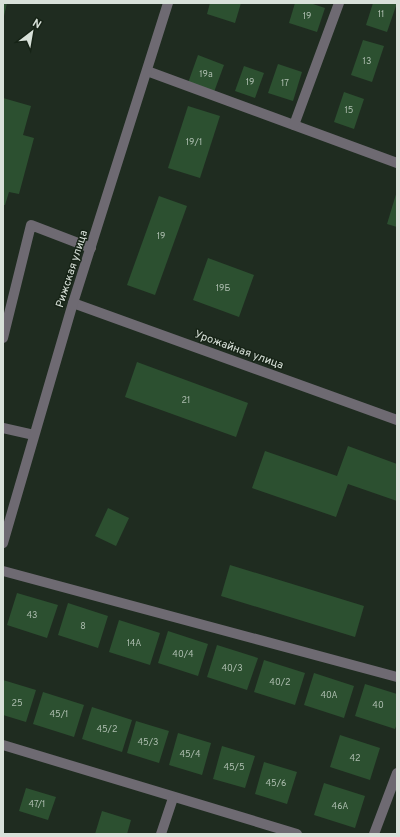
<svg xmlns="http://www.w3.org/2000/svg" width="400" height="837" viewBox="0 0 400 837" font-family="Overpass,sans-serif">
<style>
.building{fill:#2c5030}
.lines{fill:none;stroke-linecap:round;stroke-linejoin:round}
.minor{stroke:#6e6a72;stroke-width:10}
.labels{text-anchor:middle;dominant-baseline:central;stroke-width:3;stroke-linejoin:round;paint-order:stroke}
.number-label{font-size:9px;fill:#adbdaf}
.street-label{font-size:11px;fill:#d8e1d9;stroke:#162316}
</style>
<rect width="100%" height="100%" fill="#1f2c20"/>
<g class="building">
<path d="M 3,3 L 7,3 L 4,16 L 3,16 Z"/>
<path d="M 210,3 L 241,3 L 235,23 L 207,14 Z"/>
<path d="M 295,3 L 310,3 L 325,8 L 317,32 L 289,23 Z"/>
<path d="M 373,3 L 397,3 L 387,32 L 366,25 Z"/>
<path d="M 363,40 L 384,46 L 372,82 L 351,75 Z"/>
<path d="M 198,55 L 224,65 L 214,92 L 188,83 Z"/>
<path d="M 278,64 L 302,72 L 293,101 L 268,93 Z"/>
<path d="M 244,66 L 264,73 L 255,98 L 235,91 Z"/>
<path d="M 344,92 L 364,99 L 354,129 L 334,122 Z"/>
<path d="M 3,98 L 31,106 L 23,135 L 34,138 L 19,194 L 9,192 L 5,205 L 3,205 Z"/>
<path d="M 188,106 L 220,116 L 200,178 L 168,168 Z"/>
<path d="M 397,191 L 397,227 L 387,224 Z"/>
<path d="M 159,196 L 187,206 L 155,295 L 127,285 Z"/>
<path d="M 208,258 L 254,275 L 239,317 L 193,300 Z"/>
<path d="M 137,362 L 248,403 L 236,437 L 125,397 Z"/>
<path d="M 348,446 L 397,464 L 397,501 L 348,484 L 336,517 L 252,488 L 265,451 L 337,476 Z"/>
<path d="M 108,508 L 129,518 L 116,546 L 95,536 Z"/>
<path d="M 230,565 L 364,606 L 355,637 L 221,596 Z"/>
<path d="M 17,593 L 58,605 L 47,638 L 7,625 Z"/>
<path d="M 68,603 L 108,616 L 98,648 L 58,635 Z"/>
<path d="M 119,620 L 160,633 L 150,665 L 109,652 Z"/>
<path d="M 168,631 L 208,644 L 198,676 L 158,663 Z"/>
<path d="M 217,645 L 258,658 L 247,690 L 207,677 Z"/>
<path d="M 264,660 L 305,673 L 295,705 L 254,692 Z"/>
<path d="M 314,673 L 354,686 L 344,718 L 304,705 Z"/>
<path d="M 3,680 L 36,690 L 26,722 L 3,715 Z"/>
<path d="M 365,684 L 397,694 L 397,724 L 395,729 L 355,716 Z"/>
<path d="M 43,692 L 84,705 L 74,737 L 33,724 Z"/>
<path d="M 92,707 L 132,720 L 122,752 L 82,739 Z"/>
<path d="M 136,721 L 169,731 L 159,763 L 127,753 Z"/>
<path d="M 178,733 L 211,743 L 202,775 L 169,765 Z"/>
<path d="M 340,735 L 380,748 L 370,780 L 330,767 Z"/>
<path d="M 222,746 L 255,756 L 245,788 L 213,779 Z"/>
<path d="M 264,762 L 297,772 L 287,804 L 255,794 Z"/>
<path d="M 324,783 L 365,796 L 355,828 L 314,815 Z"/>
<path d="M 26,788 L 56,797 L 48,820 L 19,811 Z"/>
<path d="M 102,811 L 131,820 L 127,834 L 95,834 Z"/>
</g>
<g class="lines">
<g class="minor">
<path d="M 147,71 L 397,163"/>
<path d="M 294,125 L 339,3"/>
<path d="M 73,303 L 397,420"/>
<path d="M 3,338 L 31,225 L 91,248"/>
<path d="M 3,428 L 34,435"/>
<path d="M 3,543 L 73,303 L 168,3"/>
<path d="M 3,571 L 397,677"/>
<path d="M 3,745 L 297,834"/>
<path d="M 161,834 L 173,798"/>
<path d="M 374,834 L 397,773"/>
</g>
</g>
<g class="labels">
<g class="number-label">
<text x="381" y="14">11</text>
<text x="307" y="16">19</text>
<text x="367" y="61">13</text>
<text x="206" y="74">19a</text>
<text x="250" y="82">19</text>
<text x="285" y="83">17</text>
<text x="349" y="110">15</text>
<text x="194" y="142">19/1</text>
<text x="161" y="236">19</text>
<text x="223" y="288">19Б</text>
<text x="186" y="400">21</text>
<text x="32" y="615">43</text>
<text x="83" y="626">8</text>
<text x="134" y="643">14А</text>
<text x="183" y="654">40/4</text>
<text x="232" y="668">40/3</text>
<text x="280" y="682">40/2</text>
<text x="329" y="695">40А</text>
<text x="17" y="703">25</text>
<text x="378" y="705">40</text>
<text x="59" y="714">45/1</text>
<text x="107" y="729">45/2</text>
<text x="148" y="742">45/3</text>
<text x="190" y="754">45/4</text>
<text x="355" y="758">42</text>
<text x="234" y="767">45/5</text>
<text x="276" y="783">45/6</text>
<text x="37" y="804">47/1</text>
<text x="340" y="806">46А</text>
</g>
<g class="street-label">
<text transform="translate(72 269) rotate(-72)">Рижская улица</text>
<text transform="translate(239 350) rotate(20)">Урожайная улица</text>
</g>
</g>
<rect width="400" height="837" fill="none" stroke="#d8e1d9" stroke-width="8"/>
<g transform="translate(32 32) rotate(31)" stroke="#162316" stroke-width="3" paint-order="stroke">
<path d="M0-3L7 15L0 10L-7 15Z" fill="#d8e1d9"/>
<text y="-6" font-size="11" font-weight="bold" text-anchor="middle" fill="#d8e1d9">N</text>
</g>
</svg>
